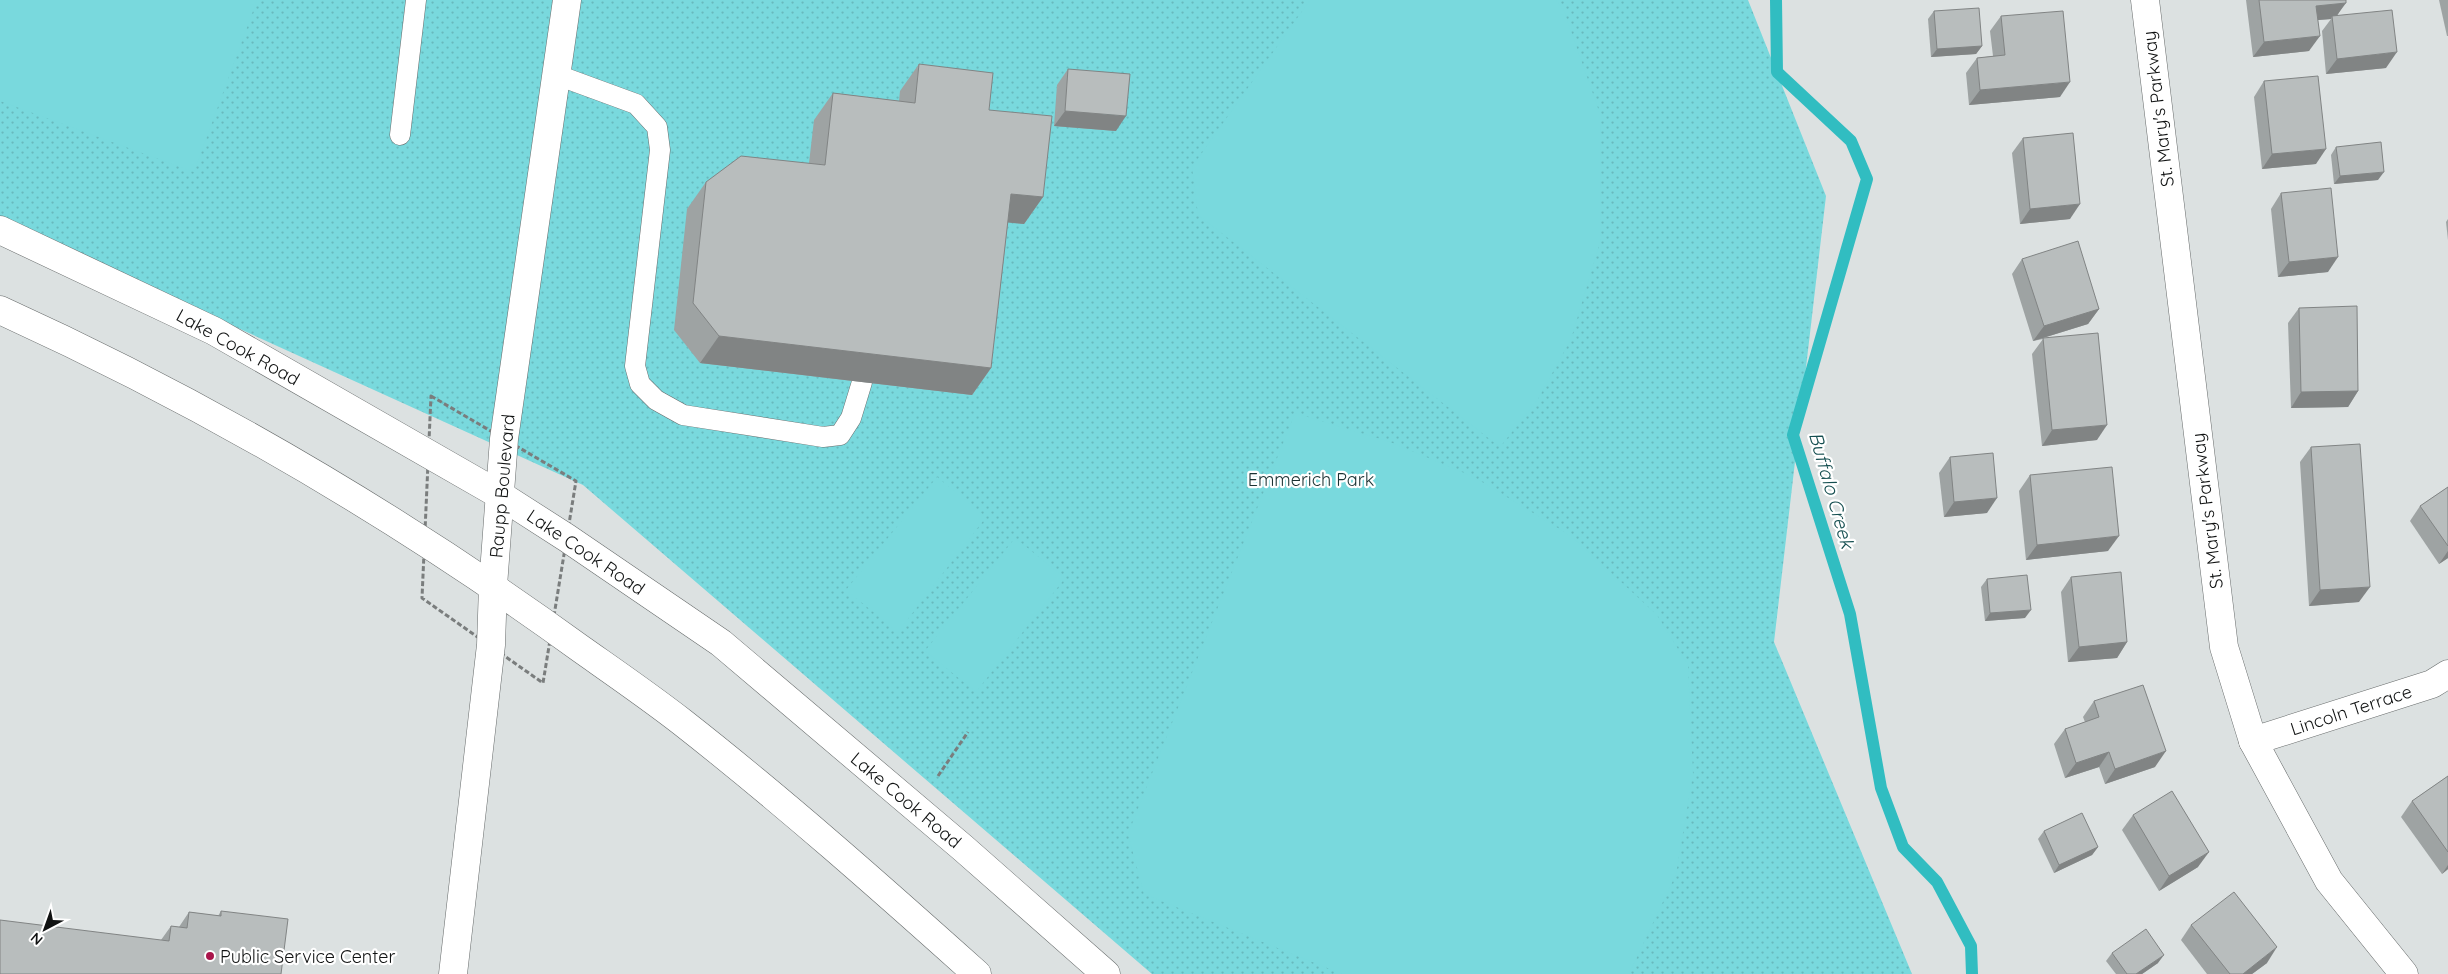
<svg xmlns="http://www.w3.org/2000/svg" width="2448" height="974" viewBox="0 0 2448 974" font-family="Quicksand,sans-serif">
<style>
.park{fill:url(#park-dots)}
.garden{fill:#79d9dd}
.lines{fill:none;stroke-linecap:round;stroke-linejoin:round}
.stream{stroke:#31bdc1;stroke-width:12}
.lane-casing{stroke:#676b6b;stroke-width:21}
.street-casing{stroke:#676b6b;stroke-width:29}
.primary-casing{stroke:#676b6b;stroke-width:29}
.path{stroke:#7a7d7d;stroke-width:3;stroke-dasharray:5 2.5;stroke-linecap:butt}
.lane{stroke:#fff;stroke-width:20}
.street{stroke:#fff;stroke-width:28}
.primary{stroke:#fff;stroke-width:28}
.wall{fill:#9ea3a3}
.shaded-wall{fill:#818484}
.building{fill:#b8bdbd;stroke:#818484}
.poi-dot{fill:#a9154b;stroke:#fff;stroke-width:2}
.labels{text-anchor:middle;dominant-baseline:central;stroke-width:4.5;stroke-linejoin:round;paint-order:stroke}
.street-label{font-size:18px;fill:#101212;stroke:#fff}
.park-label{font-size:18px;fill:#1b3233;stroke:#fff}
.poi-label{font-size:18px;fill:#101212;stroke:#fff;text-anchor:start}
.water-label{font-size:19px;font-style:italic;fill:#144e50;stroke:#fff}
</style>
<defs>
<pattern id="park-dots" width="8" height="8" patternUnits="userSpaceOnUse" patternTransform="scale(1.25)"><rect width="8" height="8" fill="#79d9dd"/><path d="M2 2h.1M6 6h.1" fill="none" stroke="#68b9bd" stroke-width="1.8" stroke-linecap="round"/></pattern>
</defs>
<rect width="100%" height="100%" fill="#dce1e1"/>
<path class="park" d="M 0,0 L 1748,0 L 1826,196 L 1774,642 L 1912,974 L 1152,974 L 583,485 L 0,220 Z"/>
<g class="garden">
<path d="M 0,0 L 257,0 L 194,172 L 0,101 Z"/>
<path d="M 1310,0 L 1556,0 L 1564,11 L 1600,114 L 1601,239 L 1571,339 L 1538,399 L 1500,447 L 1198,215 L 1192,167 Z"/>
<path d="M 1295,413 L 1390,442 L 1474,477 L 1571,536 L 1657,615 L 1688,665 L 1693,774 L 1676,874 L 1629,974 L 1342,974 L 1144,894 L 1128,834 Z"/>
<path d="M 937,477 L 986,517 L 898,632 L 846,590 Z"/>
<path d="M 1015,538 L 1065,578 L 976,692 L 925,651 Z"/>
</g>
<g class="lines">
<path class="stream" d="M 1776,0 L 1777,72 L 1851,141 L 1867,179 L 1793,435 L 1850,614 L 1881,788 L 1903,847 L 1937,882 L 1971,946 L 1972,974"/>
<g class="lane-casing">
<g id="lane">
<path d="M 557,75 L 636,104 L 657,127 L 660,150 L 635,366 L 640,384 L 656,400 L 683,415 L 823,437 L 840,435 L 851,418 L 862,382"/>
<path d="M 400,135 L 416,0"/>
</g>
</g>
<g class="street-casing">
<g id="street">
<path d="M 2145,0 L 2224,647 L 2253,741 L 2329,881 L 2404,974"/>
<path d="M 2253,741 L 2432,684 L 2448,674"/>
<path d="M 453,974 L 491,645 L 493,586 L 504,439 L 567,0"/>
</g>
</g>
<g class="primary-casing">
<g id="primary">
<path d="M 0,230 L 214,331 L 500,495 L 567,538 L 721,643 L 963,848 L 1106,974"/>
<path d="M 0,310 C 205,403 399,517 581,649 C 615,673 650,697 682,722 C 784,802 881,888 977,974"/>
</g>
</g>
<g class="path">
<path d="M 431,396 L 576,481 L 543,683 L 422,598 Z"/>
<path d="M 938,776 L 968,732"/>
</g>
<use href="#lane" class="lane"/>
<use href="#street" class="street"/>
<use href="#primary" class="primary"/>
</g>
<g class="wall">
<path d="M 2246,0 L 2346,0 L 2337,16 L 2386,68 L 2326,74 L 2322,31 L 2331,19 L 2318,20 L 2309,51 L 2253,57 Z"/>
<path d="M 2439,0 L 2448,0 L 2448,36 L 2447,36 Z"/>
<path d="M 1934,11 L 1982,46 L 1976,54 L 1931,57 L 1928,19 Z"/>
<path d="M 2001,16 L 2060,97 L 1969,105 L 1966,73 L 1977,58 L 1993,56 L 1990,31 Z"/>
<path d="M 919,64 L 989,110 L 1043,197 L 1024,224 L 1008,222 L 991,368 L 972,395 L 700,363 L 674,330 L 687,209 L 706,182 L 809,163 L 814,120 L 833,93 L 899,101 L 900,91 Z"/>
<path d="M 1068,69 L 1116,131 L 1054,126 L 1057,85 Z"/>
<path d="M 2264,81 L 2316,164 L 2262,169 L 2254,97 Z"/>
<path d="M 2023,138 L 2070,219 L 2020,224 L 2012,153 Z"/>
<path d="M 2336,147 L 2378,180 L 2334,184 L 2331,155 Z"/>
<path d="M 2281,193 L 2328,272 L 2278,277 L 2271,209 Z"/>
<path d="M 2448,219 L 2448,240 L 2446,222 Z"/>
<path d="M 2022,259 L 2099,309 L 2088,324 L 2043,338 L 2097,440 L 2042,446 L 2032,354 L 2043,339 L 2033,341 L 2012,274 Z"/>
<path d="M 2299,308 L 2358,391 L 2348,407 L 2291,408 L 2288,323 Z"/>
<path d="M 2311,447 L 2359,602 L 2309,606 L 2300,462 Z"/>
<path d="M 1950,457 L 1987,513 L 1944,517 L 1939,473 Z"/>
<path d="M 2030,475 L 2108,551 L 2026,560 L 2019,491 Z"/>
<path d="M 2448,487 L 2448,558 L 2439,564 L 2410,521 L 2420,506 Z"/>
<path d="M 2071,577 L 2127,642 L 2117,658 L 2068,662 L 2061,592 Z"/>
<path d="M 1987,579 L 2025,618 L 1985,621 L 1981,587 Z"/>
<path d="M 2094,701 L 2155,767 L 2105,784 L 2099,767 L 2065,778 L 2054,744 L 2065,729 L 2085,722 L 2083,717 Z"/>
<path d="M 2448,776 L 2448,869 L 2442,874 L 2401,817 L 2412,801 Z"/>
<path d="M 2133,815 L 2198,867 L 2159,891 L 2122,830 Z"/>
<path d="M 2044,831 L 2098,847 L 2092,855 L 2054,873 L 2038,839 Z"/>
<path d="M 221,911 L 281,974 L 161,940 L 171,926 L 179,927 L 189,912 L 218,916 Z"/>
<path d="M 2191,925 L 2267,963 L 2252,974 L 2207,974 L 2181,940 Z"/>
<path d="M 2112,953 L 2158,963 L 2142,974 L 2116,974 L 2106,961 Z"/>
</g>
<g class="shaded-wall">
<path d="M 2346,3 L 2335,18 L 2332,16 L 2331,19 L 2306,21 L 2316,6 Z"/>
<path d="M 2320,36 L 2309,51 L 2253,57 L 2264,42 Z"/>
<path d="M 1982,46 L 1976,54 L 1931,57 L 1937,49 Z"/>
<path d="M 2397,52 L 2386,68 L 2326,74 L 2337,59 Z"/>
<path d="M 2070,82 L 2060,97 L 1969,105 L 1980,90 Z"/>
<path d="M 1065,111 L 1126,116 L 1116,131 L 1054,126 Z"/>
<path d="M 2326,149 L 2316,164 L 2262,169 L 2272,154 Z"/>
<path d="M 2384,172 L 2378,180 L 2334,184 L 2340,176 Z"/>
<path d="M 1011,194 L 1043,197 L 1024,224 L 992,221 Z"/>
<path d="M 2080,204 L 2070,219 L 2020,224 L 2030,209 Z"/>
<path d="M 2338,257 L 2328,272 L 2278,277 L 2289,262 Z"/>
<path d="M 2099,309 L 2088,324 L 2033,341 L 2044,326 Z"/>
<path d="M 719,336 L 991,368 L 972,395 L 700,363 Z"/>
<path d="M 2358,391 L 2348,407 L 2291,408 L 2301,392 Z"/>
<path d="M 2107,425 L 2097,440 L 2042,446 L 2052,430 Z"/>
<path d="M 1997,498 L 1987,513 L 1944,517 L 1954,502 Z"/>
<path d="M 2119,536 L 2108,551 L 2026,560 L 2037,545 Z"/>
<path d="M 2448,551 L 2448,558 L 2439,564 Z"/>
<path d="M 2370,587 L 2359,602 L 2309,606 L 2320,590 Z"/>
<path d="M 2031,610 L 2025,618 L 1985,621 L 1990,613 Z"/>
<path d="M 2127,642 L 2117,658 L 2068,662 L 2079,647 Z"/>
<path d="M 2166,751 L 2155,767 L 2105,784 L 2115,769 Z"/>
<path d="M 2109,752 L 2099,767 L 2065,778 L 2076,763 Z"/>
<path d="M 2098,847 L 2092,855 L 2054,873 L 2059,865 Z"/>
<path d="M 2209,852 L 2198,867 L 2159,891 L 2169,876 Z"/>
<path d="M 2448,865 L 2448,869 L 2442,874 Z"/>
<path d="M 2277,947 L 2267,963 L 2252,974 L 2243,974 Z"/>
<path d="M 2164,955 L 2158,963 L 2142,974 L 2136,974 Z"/>
</g>
<g class="building">
<path d="M 2259,0 L 2346,0 L 2346,3 L 2316,6 L 2320,36 L 2264,42 Z"/>
<path d="M 1979,8 L 1982,46 L 1937,49 L 1934,11 Z"/>
<path d="M 2392,10 L 2397,52 L 2337,59 L 2332,16 Z"/>
<path d="M 2063,11 L 2070,82 L 1980,90 L 1977,58 L 2005,55 L 2001,16 Z"/>
<path d="M 919,64 L 993,73 L 989,110 L 1052,116 L 1043,197 L 1011,194 L 991,368 L 719,336 L 693,303 L 706,182 L 741,156 L 825,165 L 833,93 L 915,103 Z"/>
<path d="M 1068,69 L 1130,74 L 1126,116 L 1065,111 Z"/>
<path d="M 2318,76 L 2326,149 L 2272,154 L 2264,81 Z"/>
<path d="M 2073,133 L 2080,204 L 2030,209 L 2023,138 Z"/>
<path d="M 2381,142 L 2384,172 L 2340,176 L 2336,147 Z"/>
<path d="M 2331,188 L 2338,257 L 2289,262 L 2281,193 Z"/>
<path d="M 2078,241 L 2099,309 L 2044,326 L 2022,259 Z"/>
<path d="M 2357,306 L 2358,391 L 2301,392 L 2299,308 Z"/>
<path d="M 2098,333 L 2107,425 L 2052,430 L 2043,338 Z"/>
<path d="M 2360,444 L 2370,587 L 2320,590 L 2311,447 Z"/>
<path d="M 1993,453 L 1997,498 L 1954,502 L 1950,457 Z"/>
<path d="M 2112,467 L 2119,536 L 2037,545 L 2030,475 Z"/>
<path d="M 2448,487 L 2448,546 L 2420,506 Z"/>
<path d="M 2121,572 L 2127,642 L 2079,647 L 2071,577 Z"/>
<path d="M 2027,575 L 2031,610 L 1990,613 L 1987,579 Z"/>
<path d="M 2143,685 L 2166,751 L 2115,769 L 2109,752 L 2076,763 L 2065,729 L 2099,717 L 2094,701 Z"/>
<path d="M 2448,776 L 2448,852 L 2412,801 Z"/>
<path d="M 2172,791 L 2209,852 L 2169,876 L 2133,815 Z"/>
<path d="M 2082,813 L 2098,847 L 2059,865 L 2044,831 Z"/>
<path d="M 2234,892 L 2277,947 L 2243,974 L 2230,974 L 2191,925 Z"/>
<path d="M 221,911 L 288,919 L 281,974 L 0,974 L 0,920 L 169,941 L 171,926 L 187,928 L 189,912 L 221,916 Z"/>
<path d="M 2146,929 L 2164,955 L 2136,974 L 2127,974 L 2112,953 Z"/>
</g>
<circle class="poi-dot" cx="210" cy="956" r="5"/>
<g class="labels">
<g class="street-label">
<text transform="translate(2158 109) rotate(-97)">St. Mary's Parkway</text>
<text transform="translate(238 347) rotate(29)">Lake Cook Road</text>
<text transform="translate(502 486) rotate(-85)">Raupp Boulevard</text>
<text transform="translate(2207 511) rotate(-97)">St. Mary's Parkway</text>
<text transform="translate(586 552) rotate(34)">Lake Cook Road</text>
<text transform="translate(2351 710) rotate(-18)">Lincoln Terrace</text>
<text transform="translate(906 800) rotate(40)">Lake Cook Road</text>
</g>
<g class="park-label">
<text x="1311" y="479">Emmerich Park</text>
</g>
<g class="poi-label">
<text x="220" y="956">Public Service Center</text>
</g>
<g class="water-label">
<text transform="translate(1832 490) rotate(74)">Buffalo Creek</text>
</g>
</g>
<g transform="translate(45 929) rotate(221)" stroke="#ffffff" stroke-width="4" paint-order="stroke">
<path d="M0-4L9 19L0 12L-9 19Z" fill="#101212"/>
<text y="-8" font-size="14" font-weight="bold" text-anchor="middle" fill="#101212">N</text>
</g>
</svg>
